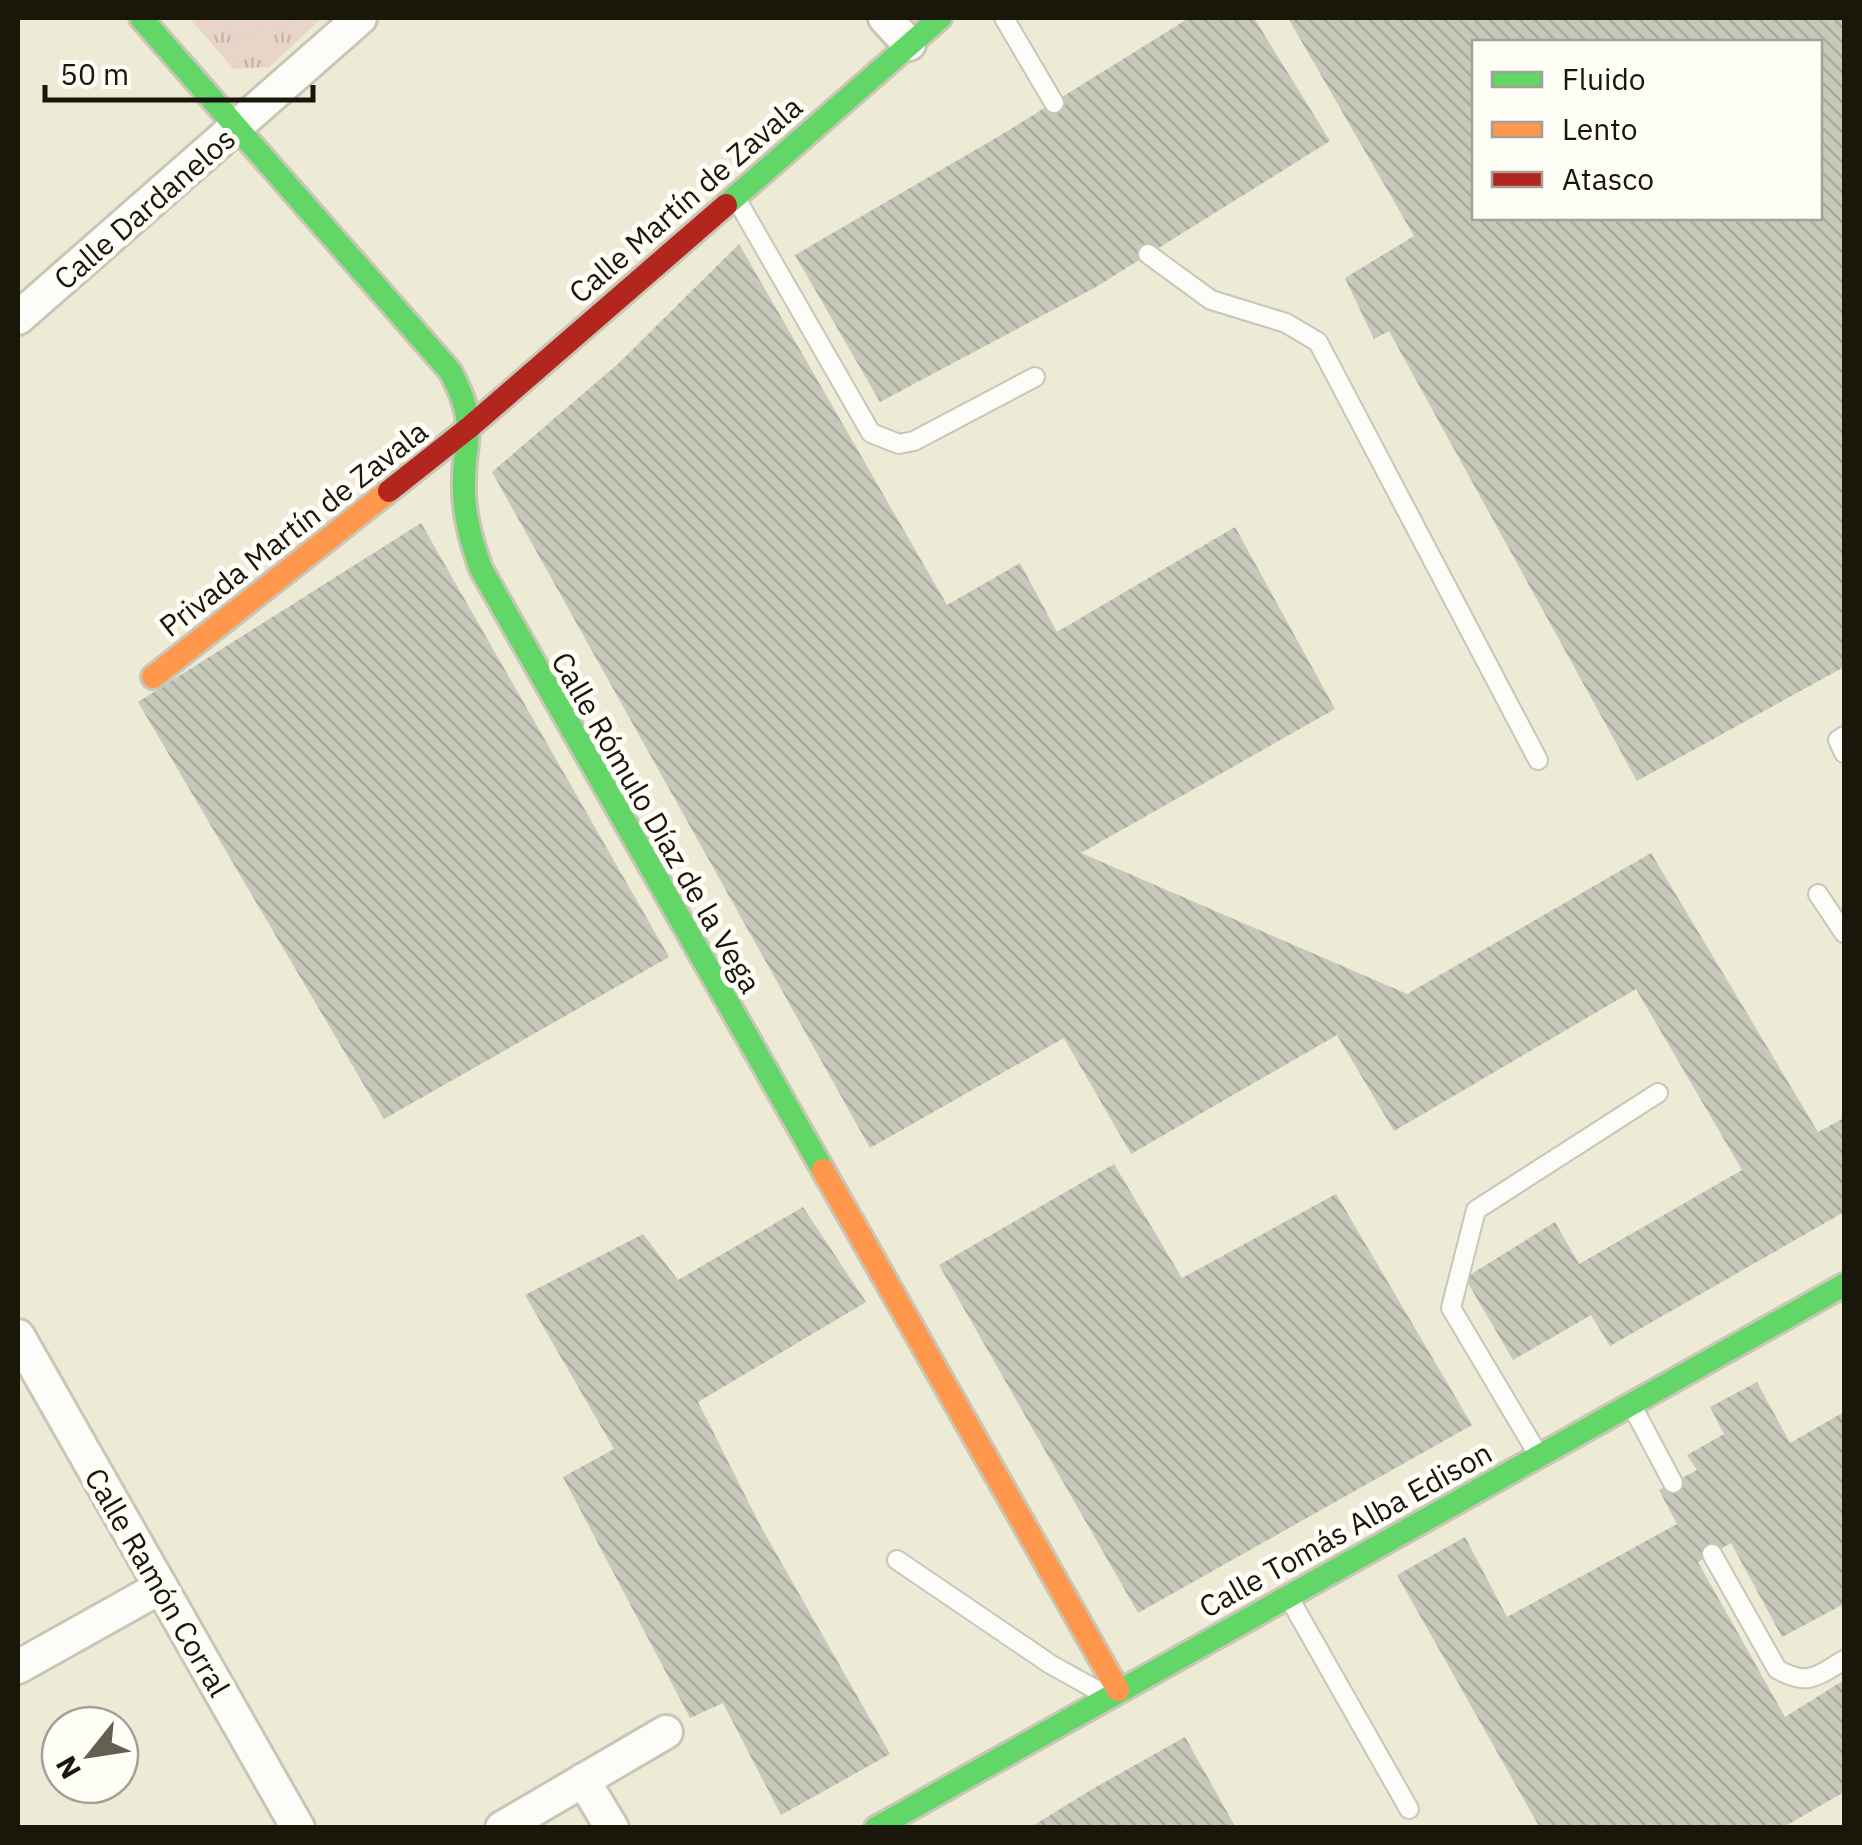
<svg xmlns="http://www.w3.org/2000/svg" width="1862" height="1845" viewBox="0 0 1862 1845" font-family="'IBM Plex Sans',sans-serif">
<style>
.park{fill:url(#park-tufts)}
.building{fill:url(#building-back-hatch);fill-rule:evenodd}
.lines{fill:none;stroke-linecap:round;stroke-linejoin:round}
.lane-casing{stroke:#c9c6b6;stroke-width:22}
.street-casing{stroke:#c9c6b6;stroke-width:38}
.fast-casing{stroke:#c9c6b6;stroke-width:28}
.slow-casing{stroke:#c9c6b6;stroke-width:28}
.jam-casing{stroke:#c9c6b6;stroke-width:28}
.path{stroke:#d8d6d0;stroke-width:6;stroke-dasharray:2.5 8;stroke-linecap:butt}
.lane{stroke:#fcfcf9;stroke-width:18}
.street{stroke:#fcfcf9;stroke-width:32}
.fast{stroke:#63d668;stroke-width:22}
.slow{stroke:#ff974d;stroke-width:22}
.jam{stroke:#b3261e;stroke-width:22}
.labels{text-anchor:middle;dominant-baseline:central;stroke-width:10;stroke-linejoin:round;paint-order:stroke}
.street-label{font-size:30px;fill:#19160a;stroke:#fefdf6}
</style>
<defs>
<pattern id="park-tufts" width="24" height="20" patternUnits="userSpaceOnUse" patternTransform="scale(2.5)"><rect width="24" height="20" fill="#e8d5c8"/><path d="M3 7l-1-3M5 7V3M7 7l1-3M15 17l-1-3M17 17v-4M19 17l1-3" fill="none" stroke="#c6b6aa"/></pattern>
<pattern id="building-back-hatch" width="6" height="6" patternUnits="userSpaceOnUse" patternTransform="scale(2.5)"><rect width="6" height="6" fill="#c6c8b9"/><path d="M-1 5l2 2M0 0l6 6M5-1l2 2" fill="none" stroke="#aaab9e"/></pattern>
</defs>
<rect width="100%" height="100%" fill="#edead6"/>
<path class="park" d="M 189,18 L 322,18 L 269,67 L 234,69 Z"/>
<g class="building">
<path d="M 1189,18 L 1254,18 L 1330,141 L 1096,287 L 880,402 L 795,255 L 1001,135 Z"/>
<path d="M 1288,18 L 1844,18 L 1844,667 L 1637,781 L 1389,331 L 1374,339 L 1345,278 L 1414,236 ZM 1474,42 L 1820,42 L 1820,218 L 1474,218 Z"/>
<path d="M 739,244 L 947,605 L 1020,563 L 1057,632 L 1235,527 L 1335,709 L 1081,853 L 1407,994 L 1651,853 L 1818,1132 L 1844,1118 L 1844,1212 L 1610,1346 L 1591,1315 L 1513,1360 L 1465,1278 L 1555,1222 L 1579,1264 L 1742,1170 L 1636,989 L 1394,1131 L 1337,1035 L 1131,1154 L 1064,1038 L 870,1148 L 492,472 L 619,363 Z"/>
<path d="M 421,523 L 669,957 L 384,1119 L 138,702 Z"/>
<path d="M 1114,1164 L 1182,1278 L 1336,1194 L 1472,1425 L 1138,1613 L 939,1265 Z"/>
<path d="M 803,1207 L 866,1302 L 698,1402 L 760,1525 L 890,1754 L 781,1815 L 723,1703 L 690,1718 L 563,1477 L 614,1449 L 525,1295 L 643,1234 L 678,1280 Z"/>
<path d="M 1757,1382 L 1790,1443 L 1844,1412 L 1844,1604 L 1782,1637 L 1731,1543 L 1698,1562 L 1785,1717 L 1844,1680 L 1844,1792 L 1782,1828 L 1540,1828 L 1397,1575 L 1465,1537 L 1507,1617 L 1677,1524 L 1659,1490 L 1697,1470 L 1687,1455 L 1724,1434 L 1710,1407 Z"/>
<path d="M 1185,1737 L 1236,1828 L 1029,1828 L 1096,1787 Z"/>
</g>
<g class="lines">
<g class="lane-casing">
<g id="lane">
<path d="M 1004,18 L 1054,103"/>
<path d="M 737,200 L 871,433 L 899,444 L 914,441 L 1035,377"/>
<path d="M 1148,254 L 1211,300 L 1286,323 L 1318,342 L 1538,760"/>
<path d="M 1844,736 L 1838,740 L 1844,753"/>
<path d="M 1818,894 L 1844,933"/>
<path d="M 1631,1404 L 1673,1483"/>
<path d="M 1539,1456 L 1451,1308 L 1476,1210 L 1658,1093"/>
<path d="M 1712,1554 L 1777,1669 C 1808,1687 1817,1676 1844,1660"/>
<path d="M 897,1560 L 1050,1664 L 1102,1693"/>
<path d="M 1288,1596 L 1409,1809"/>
</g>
</g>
<g class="street-casing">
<g id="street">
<path d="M 885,18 L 909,44"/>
<path d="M 18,318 L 360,18"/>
<path d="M 18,1336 L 298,1828"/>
<path d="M 18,1667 L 161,1587"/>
<path d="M 583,1780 L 612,1828"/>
<path d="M 502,1828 L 666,1732"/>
</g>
</g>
<g class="fast-casing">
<g id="fast">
<path d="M 141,18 L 450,371 C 481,428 462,436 464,493 C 465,520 472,543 481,569 L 823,1170"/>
<path d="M 726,205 L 940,18"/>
<path d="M 876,1828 L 1844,1285"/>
</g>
</g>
<g class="slow-casing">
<g id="slow">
<path d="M 153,677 L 389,491"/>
<path d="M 823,1170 L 1118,1690"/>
</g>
</g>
<g class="jam-casing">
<path id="jam" d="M 389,491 L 471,426 L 726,205"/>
</g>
<g class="path">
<path d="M 217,18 L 234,36 L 281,29 L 294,18"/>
<path d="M 234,36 L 235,65"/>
</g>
<use href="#lane" class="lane"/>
<use href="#street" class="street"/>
<use href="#fast" class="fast"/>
<use href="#slow" class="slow"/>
<use href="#jam" class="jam"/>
</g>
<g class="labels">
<g class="street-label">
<text transform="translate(685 199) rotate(-41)">Calle Martín de Zavala</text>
<text transform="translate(144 208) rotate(-41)">Calle Dardanelos</text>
<text transform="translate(293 528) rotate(-38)">Privada Martín de Zavala</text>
<text transform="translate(657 822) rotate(60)">Calle Rómulo Díaz de la Vega</text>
<text transform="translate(1345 1529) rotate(-29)">Calle Tomás Alba Edison</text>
<text transform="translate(158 1582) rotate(60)">Calle Ramón Corral</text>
</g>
</g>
<rect width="1862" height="1845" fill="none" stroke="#19160a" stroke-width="40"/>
<rect x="1472" y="40" width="350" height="180" fill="#fefdf6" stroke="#a2a198" stroke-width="2.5"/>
<rect x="1492" y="72" width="50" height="15" fill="#63d668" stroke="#a2a198" stroke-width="2.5"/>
<text x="1562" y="90" font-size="30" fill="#19160a">Fluido</text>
<rect x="1492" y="122" width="50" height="15" fill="#ff974d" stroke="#a2a198" stroke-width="2.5"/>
<text x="1562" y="140" font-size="30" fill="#19160a">Lento</text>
<rect x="1492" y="172" width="50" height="15" fill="#b3261e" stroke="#a2a198" stroke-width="2.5"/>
<text x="1562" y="190" font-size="30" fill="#19160a">Atasco</text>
<g transform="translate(90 1755) rotate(240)"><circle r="48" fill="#fefdf6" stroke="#a2a198" stroke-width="2.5"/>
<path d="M0-8L18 38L0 25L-18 38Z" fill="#636051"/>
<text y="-15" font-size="28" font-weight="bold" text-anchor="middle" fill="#19160a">N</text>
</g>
<path d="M45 85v15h268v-15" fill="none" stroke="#19160a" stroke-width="5"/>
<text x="60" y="85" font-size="30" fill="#19160a" stroke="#fefdf6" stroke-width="8" paint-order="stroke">50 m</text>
</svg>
